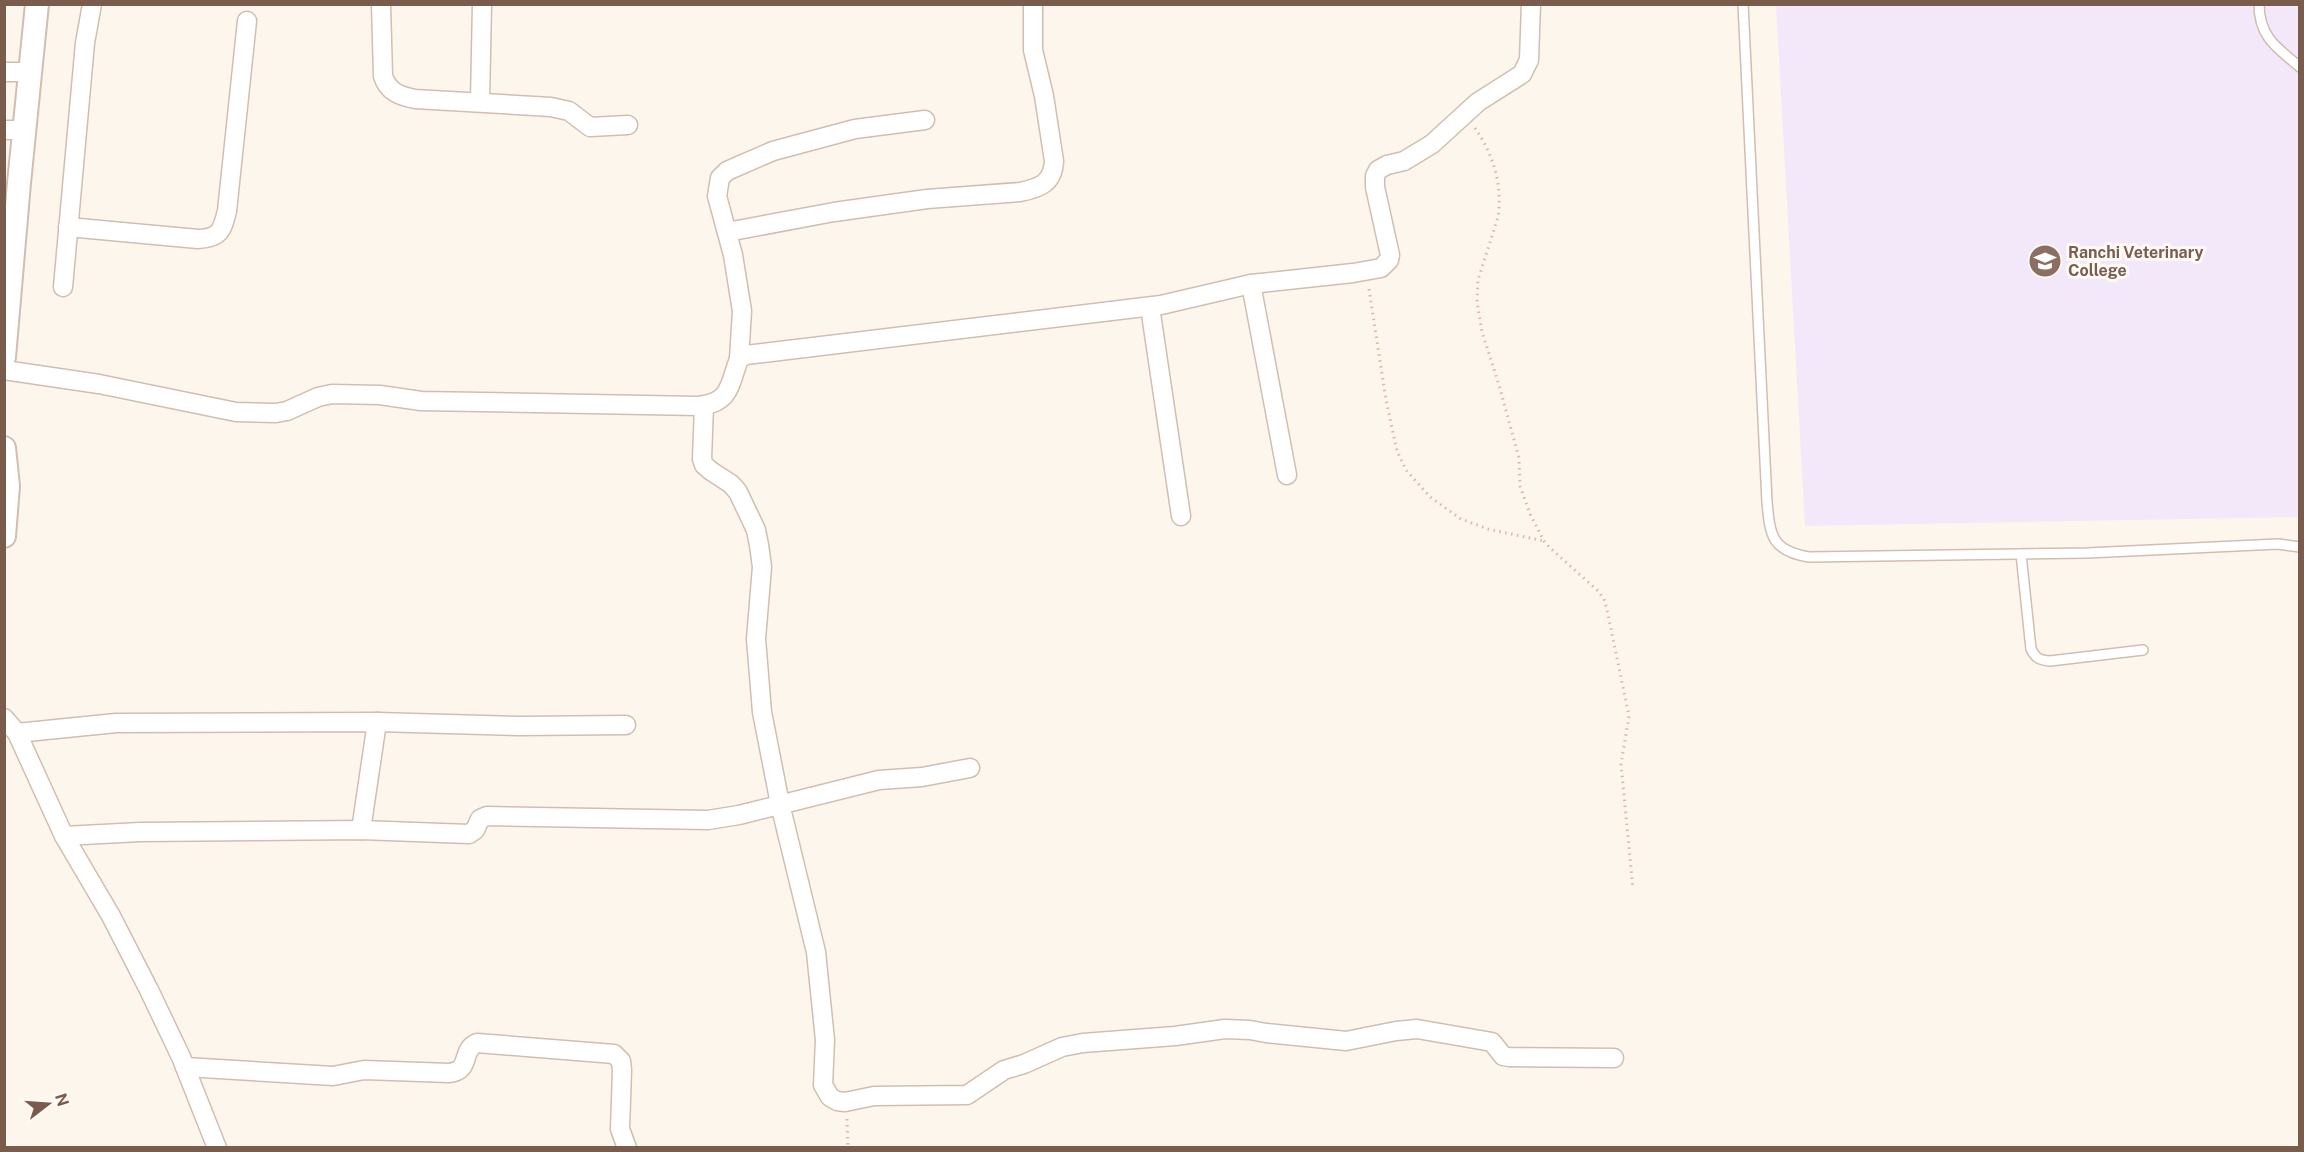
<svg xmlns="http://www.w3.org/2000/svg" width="2304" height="1152" viewBox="0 0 2304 1152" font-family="'Public Sans',sans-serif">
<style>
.education{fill:#f3e8fa}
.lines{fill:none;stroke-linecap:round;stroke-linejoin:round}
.service-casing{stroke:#d1beb0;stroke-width:12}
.minor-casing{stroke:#d1beb0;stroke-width:21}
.tertiary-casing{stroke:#d1beb0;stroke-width:26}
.path{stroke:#d9b8a5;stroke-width:3;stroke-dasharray:1.5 4.5;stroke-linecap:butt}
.service{stroke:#fff;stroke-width:9}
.minor{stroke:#fff;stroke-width:18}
.tertiary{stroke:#fff;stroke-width:22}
.labels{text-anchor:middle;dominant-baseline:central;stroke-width:6;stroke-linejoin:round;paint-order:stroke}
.education-label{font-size:16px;font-weight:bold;fill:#785e54;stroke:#fffaf3;text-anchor:start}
</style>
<rect width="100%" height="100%" fill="#fdf6ec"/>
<path class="education" d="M 1776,5 L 2299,5 L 2299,517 L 1805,526 Z"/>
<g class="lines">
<g class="service-casing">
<g id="service">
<path d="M 1743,4 L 1767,502 C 1770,536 1772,551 1809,557 L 2087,553 L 2278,544 L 2300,547"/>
<path d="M 2259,4 C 2259,37 2277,48 2300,67"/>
<path d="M 2021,554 L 2031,649 C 2036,659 2040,660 2050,661 L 2143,650"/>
</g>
</g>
<g class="minor-casing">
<g id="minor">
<path d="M 381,4 L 383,76 C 388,92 400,96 415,99 L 551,107 L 569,111 L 590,127 L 628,125"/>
<path d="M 4,72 L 30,72"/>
<path d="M 480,102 L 482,4"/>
<path d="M 4,130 L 25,130"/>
<path d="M 68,227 L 198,239 C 220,238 222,231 227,211 L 247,21"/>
<path d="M 727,232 L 834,212 L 927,199 L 1020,192 C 1040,188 1053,183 1054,161 L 1044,96 L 1033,50 L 1033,4"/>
<path d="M 1251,284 L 1287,475"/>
<path d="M 63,287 L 85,43 L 92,4"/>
<path d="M 1150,307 L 1181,516"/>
<path d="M 739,359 L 742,311 L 733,255 L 717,196 L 720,178 L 727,171 L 773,151 L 855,129 L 925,120"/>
<path d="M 4,370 L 99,384 L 236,412 L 276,413 L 287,411 L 318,397 L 332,394 L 380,395 L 421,401 L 698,406 C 731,403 729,385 739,359 L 746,355 L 1161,305 L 1251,284 L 1353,273 L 1381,268 L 1389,260 L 1390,255 L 1375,187 L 1375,176 L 1378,170 L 1387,165 L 1404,161 L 1432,144 L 1478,102 L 1522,74 L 1529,60 L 1531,4"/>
<path d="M 704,406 L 702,459 L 704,465 L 711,471 L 731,484 L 738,492 L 756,530 L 759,545 L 762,567 L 756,639 L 762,712 L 780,804 L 816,952 L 825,1040 L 823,1085 L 830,1097 L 837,1101 L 845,1102 L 874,1096 L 967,1095 L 1004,1070 L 1024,1064 L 1062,1047 L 1083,1043 L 1175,1036 L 1225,1029 L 1250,1030 L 1266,1033 L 1346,1041 L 1396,1031 L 1417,1029 L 1492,1042 L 1503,1056 L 1509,1057 L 1614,1058"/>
<path d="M 4,718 L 17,733 L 64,836 L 111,916 L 149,990 L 181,1057 L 217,1148"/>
<path d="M 17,733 L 116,723 L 377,722 L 519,726 L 626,725"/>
<path d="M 361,830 L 377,722"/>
<path d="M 64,836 L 140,832 L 361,830 L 469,834 L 475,830 L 480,819 L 487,816 L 708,820 L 739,815 L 879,780 L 922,777 L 970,768"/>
<path d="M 185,1067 L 333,1076 L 364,1070 L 449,1073 C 472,1071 460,1050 477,1043 L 614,1054 L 621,1061 L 622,1070 L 620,1129 L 627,1148"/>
</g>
</g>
<g class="tertiary-casing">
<g id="tertiary">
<path d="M 4,357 L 19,183 L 37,4"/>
<path d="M 4,448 L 8,486 L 4,536"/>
</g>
</g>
<g class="path">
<path d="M 1475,128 C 1493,154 1503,185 1498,217 L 1478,280 L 1477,302 L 1482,332 L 1499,385 L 1519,458 L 1520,486 L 1530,514 L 1544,541 L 1550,548 L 1597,590 L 1604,599 L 1607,610 L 1629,716 L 1621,764 L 1633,889"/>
<path d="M 1369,289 L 1386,400 L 1397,451 L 1406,470 L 1430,497 L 1461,519 L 1488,529 L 1544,541"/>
<path d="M 847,1119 L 848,1148"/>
</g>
<use href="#service" class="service"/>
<use href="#minor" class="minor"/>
<use href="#tertiary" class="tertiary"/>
</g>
<defs>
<g id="university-disc" transform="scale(1.725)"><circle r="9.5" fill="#8d6e63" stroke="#fffaf3"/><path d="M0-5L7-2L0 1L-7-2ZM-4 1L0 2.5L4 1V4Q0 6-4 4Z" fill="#fff"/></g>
</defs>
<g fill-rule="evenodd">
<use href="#university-disc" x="2045" y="261"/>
</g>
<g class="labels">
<g class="education-label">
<text x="2068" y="252">Ranchi Veterinary<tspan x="2068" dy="18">College</tspan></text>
</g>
</g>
<rect width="2304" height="1152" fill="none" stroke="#7a5c4d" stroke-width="12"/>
<g transform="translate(48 1104) rotate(73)" stroke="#fffaf3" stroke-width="4.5" paint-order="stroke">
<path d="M0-4.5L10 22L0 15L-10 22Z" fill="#7a5c4d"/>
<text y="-9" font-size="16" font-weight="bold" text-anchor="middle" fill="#7a5c4d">N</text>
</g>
</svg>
